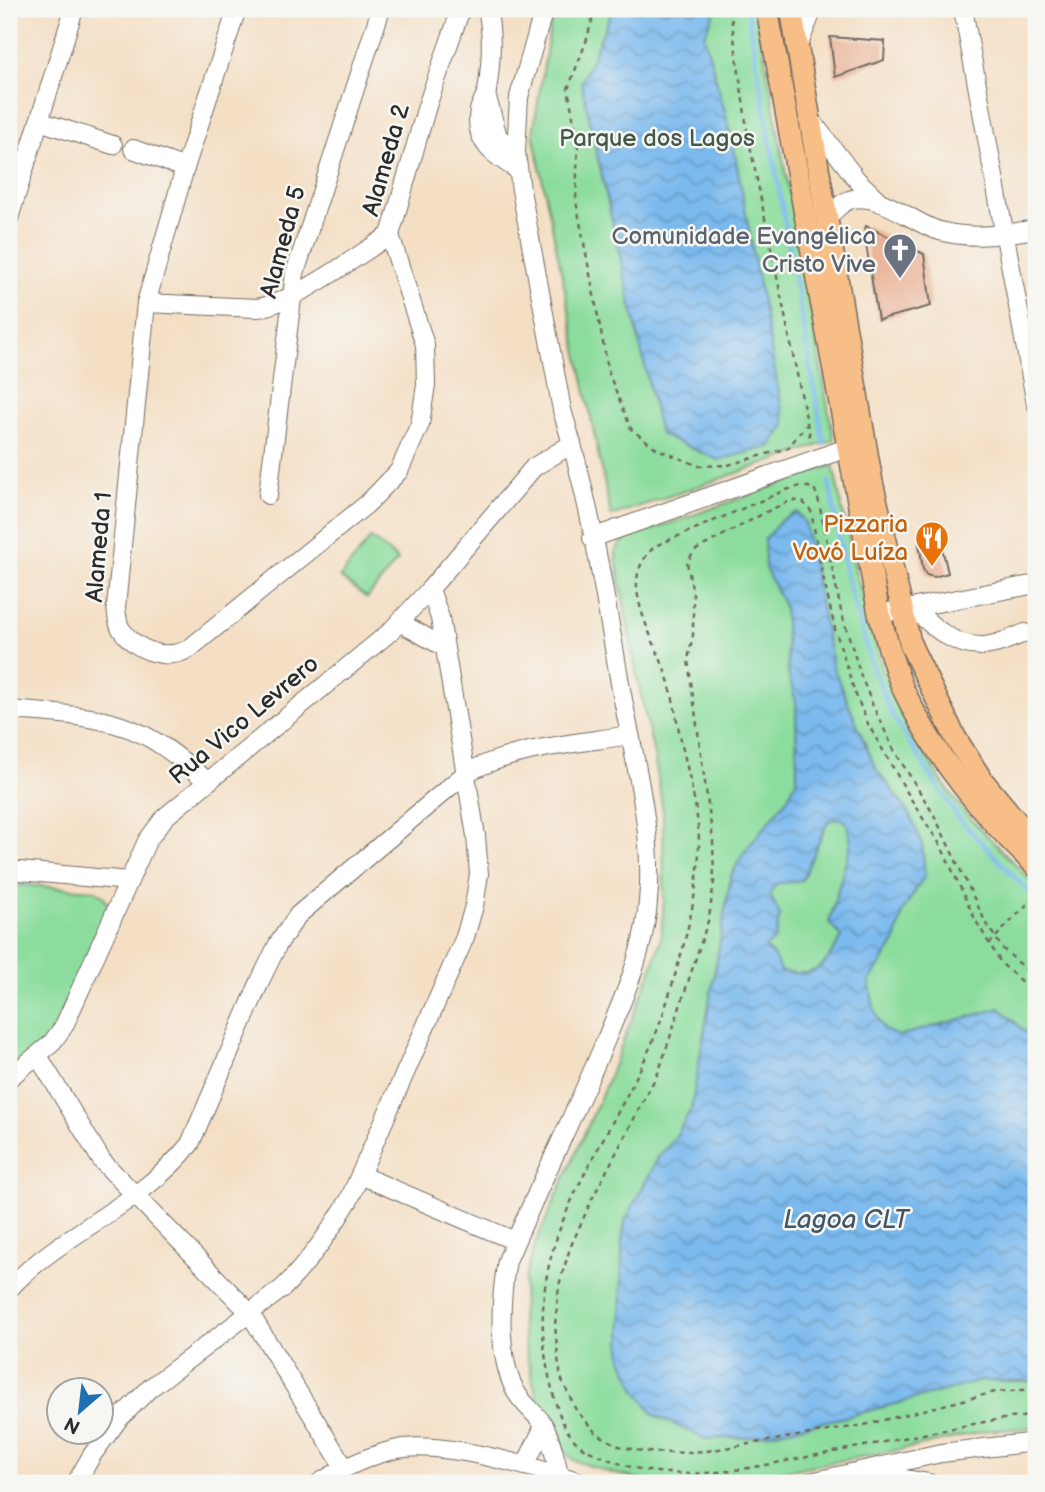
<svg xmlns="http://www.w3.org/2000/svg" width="1045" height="1492" viewBox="0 0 1045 1492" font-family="'Balsamiq Sans',sans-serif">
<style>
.park{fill:#8cdd9d;stroke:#5c8464;stroke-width:2}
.water{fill:url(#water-waves);stroke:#53728c;stroke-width:2;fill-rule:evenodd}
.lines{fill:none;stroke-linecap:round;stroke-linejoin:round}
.stream{stroke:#7bbaee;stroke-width:4.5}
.building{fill:#eab296}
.minor-casing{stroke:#716a61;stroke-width:20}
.major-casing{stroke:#716a61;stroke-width:24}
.path{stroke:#716a61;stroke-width:2.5;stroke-dasharray:5 5;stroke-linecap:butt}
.minor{stroke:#fff;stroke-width:18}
.major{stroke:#f7be87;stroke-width:21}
.labels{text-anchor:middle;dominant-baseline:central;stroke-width:5;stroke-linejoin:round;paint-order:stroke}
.park-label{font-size:24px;fill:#435848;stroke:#f6f6f2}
.street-label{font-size:24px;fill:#2b2b2b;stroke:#f6f6f2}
.worship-label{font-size:24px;fill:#5b616d;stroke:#f6f6f2;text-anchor:end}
.food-label{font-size:24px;fill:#c56008;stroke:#f6f6f2;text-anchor:end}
.water-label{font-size:26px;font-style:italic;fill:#435666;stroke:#f6f6f2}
</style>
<defs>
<pattern id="water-waves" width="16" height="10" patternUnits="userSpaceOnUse" patternTransform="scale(1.75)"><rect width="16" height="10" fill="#7bbaee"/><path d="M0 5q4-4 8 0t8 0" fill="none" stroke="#6597c1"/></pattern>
</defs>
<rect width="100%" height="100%" fill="#f6f6f2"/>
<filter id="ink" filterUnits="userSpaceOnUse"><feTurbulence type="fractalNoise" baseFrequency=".0143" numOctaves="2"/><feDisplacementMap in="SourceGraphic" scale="14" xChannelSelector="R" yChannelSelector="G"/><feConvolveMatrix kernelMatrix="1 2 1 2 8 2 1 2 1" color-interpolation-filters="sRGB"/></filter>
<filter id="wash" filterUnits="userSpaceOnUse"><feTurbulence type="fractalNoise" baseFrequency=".00686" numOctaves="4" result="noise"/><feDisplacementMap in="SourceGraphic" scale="28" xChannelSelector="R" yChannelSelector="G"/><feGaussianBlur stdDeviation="1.57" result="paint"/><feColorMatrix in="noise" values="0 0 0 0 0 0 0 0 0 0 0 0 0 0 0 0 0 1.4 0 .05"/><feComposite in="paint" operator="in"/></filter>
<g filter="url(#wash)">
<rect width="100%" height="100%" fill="#f4dfc5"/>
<g class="park">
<path d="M 553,9 L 756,9 L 834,440 L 611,516 L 533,133 Z"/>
<path d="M 833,465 L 856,574 L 883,671 L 914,737 L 941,780 L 965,813 L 1036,886 L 1036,1427 L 985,1431 L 915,1447 L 718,1483 L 656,1483 L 611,1473 L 573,1460 L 557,1442 L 537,1397 L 526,1352 L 521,1319 L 525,1278 L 536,1242 L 602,1094 L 650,974 L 661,939 L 664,899 L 663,811 L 654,755 L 636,672 L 616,558 L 616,549 L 626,539 Z"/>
<path d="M 371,538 L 398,560 L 367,598 L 340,577 Z"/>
<path d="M 9,884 L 95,890 L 104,897 L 109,906 L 51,1038 L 9,1070 Z"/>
</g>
<g class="water">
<path d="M 613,9 L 716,9 L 704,35 L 732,138 L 785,425 L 770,447 L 718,460 L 660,434 L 581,83 Z"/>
<path d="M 797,512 L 805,523 L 833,667 L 875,767 L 910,815 L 922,844 L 925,875 L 903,911 L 895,942 L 869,982 L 875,1012 L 884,1030 L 898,1036 L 1000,1008 L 1036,1042 L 1036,1381 L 981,1381 L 846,1417 L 752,1437 L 705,1439 L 654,1415 L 636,1390 L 621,1356 L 622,1240 L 625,1221 L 659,1156 L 675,1138 L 691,1109 L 731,876 L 744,852 L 787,799 L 797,779 L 796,702 L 788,673 L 784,606 L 765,568 L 764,540 L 781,520 ZM 841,818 L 848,825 L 851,842 L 829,923 L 842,937 C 823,968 817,979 780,971 L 775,958 L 765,947 L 775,940 L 780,915 L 770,894 L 776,884 L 802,880 L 828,821 Z"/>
</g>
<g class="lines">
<g class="stream">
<path d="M 747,9 L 824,444"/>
<path d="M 829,482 L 847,579 L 870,660 L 892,715 L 959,819 L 1036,899"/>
</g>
</g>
<g id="blocks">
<g class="building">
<path d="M 830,37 L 885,41 L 884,60 L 835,77 Z"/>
<path d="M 866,226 L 924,254 L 931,306 L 878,320 L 864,231 Z"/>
<path d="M 940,539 L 948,573 L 934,577 L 926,575 L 923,569 L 919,543 Z"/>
</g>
</g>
</g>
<g filter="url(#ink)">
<use href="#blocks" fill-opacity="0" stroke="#716a61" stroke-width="2"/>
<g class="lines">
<g class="minor-casing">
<g id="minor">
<path d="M 237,9 L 185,168 L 146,303 L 116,607 C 117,614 117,623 121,629 C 136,651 167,662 190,648 L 367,504 L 399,471 L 420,424 L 426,385 L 425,345 L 390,235"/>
<path d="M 487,9 C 493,34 491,65 487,91 C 485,98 480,104 479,111 C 473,142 495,156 518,170"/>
<path d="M 544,9 L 519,97 L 516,152 L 521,190 L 562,410 C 590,500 605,596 621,689 C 636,771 662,856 642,940 C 633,978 617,1013 602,1049 C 572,1120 537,1190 507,1261 C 500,1299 497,1355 515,1390 C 521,1403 535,1412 543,1424 C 552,1438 555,1460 560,1476"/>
<path d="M 963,9 L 1036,404"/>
<path d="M 798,46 L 813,9"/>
<path d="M 486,94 L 498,137 L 516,152"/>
<path d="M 808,120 L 811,120 L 857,180 L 881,203"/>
<path d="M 39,121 L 113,145"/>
<path d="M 133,149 L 185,168"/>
<path d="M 828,217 C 834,211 841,203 849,200 C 879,190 913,224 940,231 C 972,240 1004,234 1036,229"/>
<path d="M 9,218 L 74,9"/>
<path d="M 146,303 L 257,308 C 296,302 355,257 390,235 L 427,106 L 461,9"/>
<path d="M 268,495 L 295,273 L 381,9"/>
<path d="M 592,538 L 847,448 L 858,451"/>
<path d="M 913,608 C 932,626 953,646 981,646 C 995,646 1012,638 1025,633"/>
<path d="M 879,614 L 1036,584"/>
<path d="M 399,622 L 444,647"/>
<path d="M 9,710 C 46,713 86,714 122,726 C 155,736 182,760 208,782"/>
<path d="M 9,870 L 129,881"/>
<path d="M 38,1056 L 102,1161 L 249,1312 L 344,1467"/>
<path d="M 9,1078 L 51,1044 L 64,1026 L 147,841 L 165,817 L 390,632 L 430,589 L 534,467 L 572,444"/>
<path d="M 360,1175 L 515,1241"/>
<path d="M 9,1289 C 61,1232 141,1206 190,1144 L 261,979 L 278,944 L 298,915 L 466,773 C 516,747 575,744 630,735"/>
<path d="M 525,1466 L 544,1426"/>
<path d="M 870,1473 L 929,1483"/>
<path d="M 76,1483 L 92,1455 L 118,1420 L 150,1388 L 283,1288 C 310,1261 330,1232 349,1200 L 465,937 L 474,906 L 479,874 L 476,836 L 440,618 L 430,589"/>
<path d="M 319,1483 C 343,1468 369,1455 398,1449 C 442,1440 540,1469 584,1483"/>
<path d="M 806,1483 L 941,1453 L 1036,1442"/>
</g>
</g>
<g class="major-casing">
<g id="major">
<path d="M 767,9 L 879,614 C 887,639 893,667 904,691 C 936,759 982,814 1036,866"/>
<path d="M 791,9 L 872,482 L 911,646 L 955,737 L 982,780 L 1017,822 L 1036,840"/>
</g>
</g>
<g class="path">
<path d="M 595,9 L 586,42 L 568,89 L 578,144 L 576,201 L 609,374 L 631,429 L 657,449 L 699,466 L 728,465 L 788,448 L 806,425"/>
<path d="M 730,9 L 748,136 L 811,442"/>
<path d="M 989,944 L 1036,895"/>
<path d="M 1036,978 L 1002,948 L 986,923 L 934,815 L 894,750 L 873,706 L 861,676 L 841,611 L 818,498 L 814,488 L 801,486 L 786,490 L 655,546 C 642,559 636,570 637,589 C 640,620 658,648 667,677 C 674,697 676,719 681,740 C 688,774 699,810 699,845 C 699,881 691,917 682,951 C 672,985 663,1020 648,1052 C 596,1168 517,1247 551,1385 C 556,1406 563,1433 582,1447 C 589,1452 600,1455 608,1459 C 666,1484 731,1472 791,1460 C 840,1451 889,1441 938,1431 C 970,1425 1003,1417 1036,1416"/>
<path d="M 1036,995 L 1001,963 L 976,921 L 941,846 L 915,806 L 868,724 L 855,693 L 835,629 L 822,572 L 811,511 L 803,502 L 792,500 L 770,510 L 694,551 L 687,563 L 693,593 L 693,635 L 688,660 L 713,840 L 714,881 L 709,918 L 659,1071 L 592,1199 L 570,1248 L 559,1285 L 555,1325 L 558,1358 L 561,1378 L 576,1410 L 596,1433 L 619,1446 L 645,1452 L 673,1453 L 707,1451 L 864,1425 L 995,1392 L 1036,1389"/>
</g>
<use href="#minor" class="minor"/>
<use href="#major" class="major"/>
</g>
</g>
<defs>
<g id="church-pin" transform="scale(1.75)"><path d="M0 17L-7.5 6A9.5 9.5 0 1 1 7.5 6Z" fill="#6b7280" stroke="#f6f6f2"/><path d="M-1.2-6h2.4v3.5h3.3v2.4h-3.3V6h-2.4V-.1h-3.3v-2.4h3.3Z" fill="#fff"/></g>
<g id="restaurant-pin" transform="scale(1.75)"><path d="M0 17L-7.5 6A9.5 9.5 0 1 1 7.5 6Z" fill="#e8710a" stroke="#f6f6f2"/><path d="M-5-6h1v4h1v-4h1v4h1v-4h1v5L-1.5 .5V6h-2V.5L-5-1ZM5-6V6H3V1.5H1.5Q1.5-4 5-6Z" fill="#fff"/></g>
</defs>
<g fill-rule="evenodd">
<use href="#church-pin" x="900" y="250"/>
<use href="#restaurant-pin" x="932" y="538"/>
</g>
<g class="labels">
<g class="park-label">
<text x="657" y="138">Parque dos Lagos</text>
</g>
<g class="street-label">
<text transform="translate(386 160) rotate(-74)">Alameda 2</text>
<text transform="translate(283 242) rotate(-75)">Alameda 5</text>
<text transform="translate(99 547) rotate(-85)">Alameda 1</text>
<text transform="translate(244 720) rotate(-40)">Rua Vico Levrero</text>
</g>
<g class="worship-label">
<text x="876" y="236">Comunidade Evangélica<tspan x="876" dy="28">Cristo Vive</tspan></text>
</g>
<g class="food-label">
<text x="908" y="524">Pizzaria<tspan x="908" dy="28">Vovó Luíza</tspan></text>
</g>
<g class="water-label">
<text x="846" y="1220">Lagoa CLT</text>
</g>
</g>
<rect width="1045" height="1492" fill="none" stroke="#f6f6f2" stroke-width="35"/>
<g transform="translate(80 1411) rotate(208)"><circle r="33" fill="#f6f6f2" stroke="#a5a5a2" stroke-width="2"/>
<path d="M0-5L12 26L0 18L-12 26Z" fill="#1f6fb2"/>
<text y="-10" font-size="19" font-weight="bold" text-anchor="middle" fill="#2b2b2b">N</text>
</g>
</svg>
